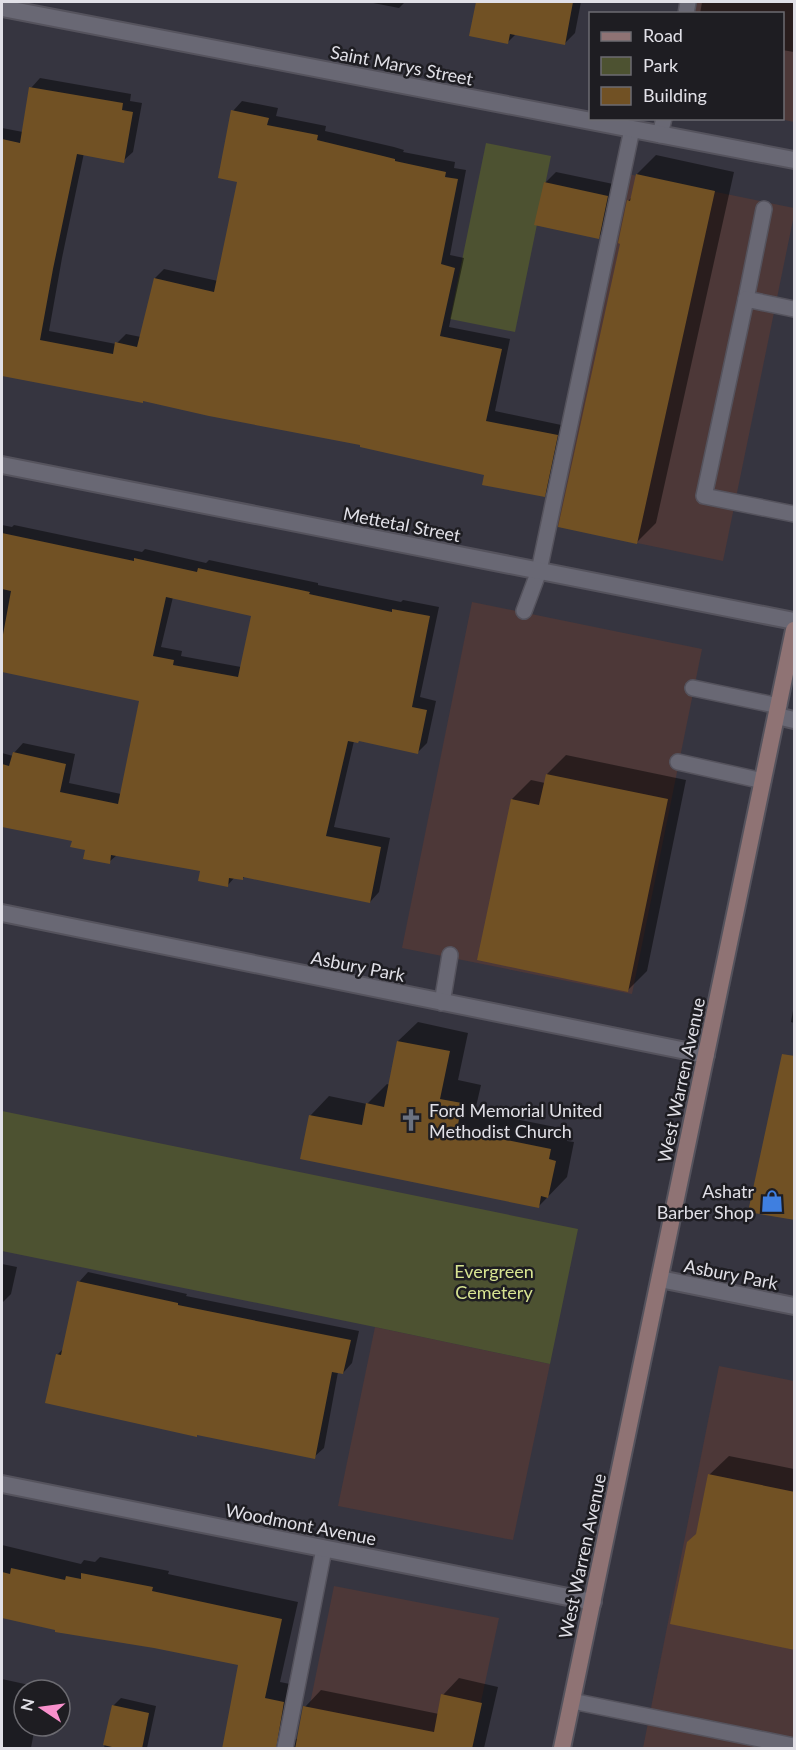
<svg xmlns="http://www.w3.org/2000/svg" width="796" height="1750" viewBox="0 0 796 1750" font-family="Lato,sans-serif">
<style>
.commercial{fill:#4d3838}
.green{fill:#4d5231}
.shadow{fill:#0007;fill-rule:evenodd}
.building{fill:#715124;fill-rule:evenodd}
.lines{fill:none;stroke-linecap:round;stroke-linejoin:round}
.service-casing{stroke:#55535d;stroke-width:18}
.minor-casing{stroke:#55535d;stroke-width:20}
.secondary-casing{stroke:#55535d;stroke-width:20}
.service{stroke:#696874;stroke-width:15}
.minor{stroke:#696874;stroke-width:16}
.secondary{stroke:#8f7374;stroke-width:16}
.labels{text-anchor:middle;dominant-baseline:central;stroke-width:5;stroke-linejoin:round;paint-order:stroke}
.street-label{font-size:18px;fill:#e1e0e7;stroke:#1e1d22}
.poi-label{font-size:18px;fill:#e1e0e7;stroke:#1e1d22;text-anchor:start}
.park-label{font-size:18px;fill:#d7e391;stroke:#1e1d22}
</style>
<rect width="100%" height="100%" fill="#363540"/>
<g class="commercial">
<path d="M 697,2 L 794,2 L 794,122 L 780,119 L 782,118 L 782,14 L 695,13 Z"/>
<path d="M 628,174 L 794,208 L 794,215 L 723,561 L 556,526 Z"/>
<path d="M 472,602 L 702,649 L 632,994 L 402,948 Z"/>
<path d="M 375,1327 L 550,1364 L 513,1540 L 338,1506 Z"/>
<path d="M 719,1366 L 794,1381 L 794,1748 L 643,1748 Z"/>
<path d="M 334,1586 L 499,1618 L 471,1748 L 301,1748 Z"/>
</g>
<g class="green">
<path d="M 486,143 L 551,156 L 515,332 L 450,319 Z"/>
<path d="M 2,1111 L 578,1229 L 550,1364 L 375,1327 L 2,1251 Z"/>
</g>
<g class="shadow">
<path d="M 368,2 L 405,2 L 399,8 Z"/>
<path d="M 477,2 L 581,2 L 575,33 L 564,44 L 516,34 L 508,42 L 471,35 Z"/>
<path d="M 702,2 L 794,2 L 794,52 L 782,50 L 782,14 L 700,14 Z"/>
<path d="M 40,78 L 131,94 L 130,101 L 142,103 L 133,152 L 123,161 L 84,153 L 62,258 L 49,331 L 116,344 L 126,334 L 141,337 L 155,278 L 164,269 L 218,281 L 239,181 L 233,111 L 242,101 L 278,108 L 276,116 L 326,126 L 325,131 L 394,147 L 404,150 L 403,152 L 455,162 L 454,168 L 466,170 L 450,255 L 464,258 L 449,327 L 510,339 L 495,411 L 566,426 L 554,486 L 544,495 L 486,474 L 362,444 L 144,400 L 142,402 L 2,375 L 2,128 L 23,132 L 31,88 Z"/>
<path d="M 656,155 L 734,172 L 656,523 L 636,543 L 622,243 L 628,201 L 632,197 L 637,174 Z"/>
<path d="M 556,172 L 618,185 L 609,227 L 598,237 L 545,183 Z"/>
<path d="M 2,525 L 12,527 L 14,525 L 142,552 L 145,549 L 206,563 L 209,560 L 318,583 L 318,585 L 401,602 L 403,600 L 439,607 L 420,697 L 436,701 L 427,743 L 418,752 L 360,740 L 354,741 L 334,827 L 390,838 L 379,892 L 370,902 L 245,876 L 242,879 L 235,877 L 227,886 L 202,870 L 117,855 L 109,862 L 74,840 L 2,825 L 2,753 L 13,756 L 14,753 L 23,743 L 75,754 L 69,783 L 121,794 L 140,699 L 2,670 ZM 173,597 L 252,615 L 241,667 L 181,656 L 182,651 L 161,647 Z"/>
<path d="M 566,755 L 686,780 L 647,971 L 628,990 L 512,799 L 531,780 L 545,783 L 547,774 Z"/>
<path d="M 794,1005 L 794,1023 L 791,1022 Z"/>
<path d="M 418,1022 L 468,1033 L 458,1080 L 481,1085 L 475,1111 L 570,1130 L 567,1141 L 574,1142 L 567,1177 L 539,1206 L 310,1116 L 329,1096 L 367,1104 L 387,1084 L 390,1085 L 398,1041 Z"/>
<path d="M 2,1264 L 17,1267 L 11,1294 L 2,1303 Z"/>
<path d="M 88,1272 L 187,1294 L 186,1296 L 359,1331 L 352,1363 L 343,1373 L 338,1372 L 324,1448 L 314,1457 L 57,1355 L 64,1348 L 79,1282 Z"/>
<path d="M 729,1456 L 794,1469 L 794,1648 L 698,1533 L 709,1475 Z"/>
<path d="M 2,1545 L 81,1564 L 84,1560 L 95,1562 L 100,1557 L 169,1571 L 168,1574 L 298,1602 L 280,1682 L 300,1686 L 292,1729 L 295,1738 L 298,1740 L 305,1707 L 321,1690 L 439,1714 L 443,1695 L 459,1678 L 498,1687 L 484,1748 L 223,1748 L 240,1664 L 2,1616 Z"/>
<path d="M 2,1679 L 43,1688 L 43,1690 L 24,1690 L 24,1726 L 35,1726 L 31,1748 L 2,1748 Z"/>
<path d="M 121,1698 L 156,1706 L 147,1748 L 104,1748 L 113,1706 Z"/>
</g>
<g class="building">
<path d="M 476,2 L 573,2 L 565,45 L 510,34 L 508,44 L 469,36 Z"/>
<path d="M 29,87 L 123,103 L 122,110 L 133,112 L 124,163 L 77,154 L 53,269 L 40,340 L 113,354 L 115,342 L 137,347 L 154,278 L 214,292 L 237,182 L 218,178 L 231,110 L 269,118 L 267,125 L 318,135 L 317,140 L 383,156 L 395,159 L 395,161 L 446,172 L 445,177 L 458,179 L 441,264 L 455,268 L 440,336 L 502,349 L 486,421 L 558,435 L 545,497 L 482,485 L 484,475 L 360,447 L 360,445 L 209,416 L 143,401 L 143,403 L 2,376 L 2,139 L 20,143 Z"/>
<path d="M 636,174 L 715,191 L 637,544 L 558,527 L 620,244 L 618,243 L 627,200 L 630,201 Z"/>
<path d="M 544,182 L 608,196 L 599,239 L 534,225 Z"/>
<path d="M 2,533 L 134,561 L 134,558 L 197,572 L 198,568 L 310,592 L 309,594 L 392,612 L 392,609 L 430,616 L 412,707 L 427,710 L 418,754 L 359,741 L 358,743 L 348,741 L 326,836 L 381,847 L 370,903 L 243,877 L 243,880 L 229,878 L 228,887 L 198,881 L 200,871 L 111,855 L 110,864 L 83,859 L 85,850 L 70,847 L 72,841 L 2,827 L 2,764 L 9,766 L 13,752 L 66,764 L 60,792 L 118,804 L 139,701 L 2,672 L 2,640 L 11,591 L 2,589 ZM 166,597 L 251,616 L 238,677 L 173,665 L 174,660 L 153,656 Z"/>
<path d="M 546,774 L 668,799 L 628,992 L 477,960 L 511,799 L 539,805 Z"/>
<path d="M 397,1041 L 450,1051 L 440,1099 L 462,1103 L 457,1130 L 551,1149 L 549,1159 L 556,1161 L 548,1198 L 541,1196 L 539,1208 L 300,1159 L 309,1115 L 362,1125 L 366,1103 L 384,1107 Z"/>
<path d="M 782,1054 L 795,1056 L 795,1220 L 748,1212 Z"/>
<path d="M 77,1281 L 178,1303 L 178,1305 L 351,1340 L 343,1374 L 332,1372 L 315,1459 L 197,1435 L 197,1437 L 45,1403 L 56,1354 L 61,1355 Z"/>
<path d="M 708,1474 L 795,1492 L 795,1650 L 670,1624 L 687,1542 L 696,1534 Z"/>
<path d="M 11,1568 L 65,1580 L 66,1576 L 81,1579 L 81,1573 L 153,1587 L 152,1591 L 282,1619 L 265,1698 L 284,1702 L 276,1749 L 222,1749 L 238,1665 L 154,1648 L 55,1632 L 55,1630 L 2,1618 L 2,1572 L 10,1574 Z"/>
<path d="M 441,1694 L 482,1703 L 472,1749 L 295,1749 L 303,1706 L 434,1732 Z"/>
<path d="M 112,1705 L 149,1713 L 142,1749 L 121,1749 L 103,1745 Z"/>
</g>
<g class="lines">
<g class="service-casing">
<g id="service">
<path d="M 686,14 L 688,2"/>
<path d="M 660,135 L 664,118"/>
<path d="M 746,299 L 764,209"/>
<path d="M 794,309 L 746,299 L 704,496 L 794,514"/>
<path d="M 524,611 L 539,571 L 632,129"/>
<path d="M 693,688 L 779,706"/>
<path d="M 678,762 L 763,781"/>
<path d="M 442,1003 L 450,955"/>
<path d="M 572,1701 L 794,1746"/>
<path d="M 285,1748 L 324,1549"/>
</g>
</g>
<g class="minor-casing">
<g id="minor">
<path d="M 2,8 L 794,160"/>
<path d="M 2,465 L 794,621"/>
<path d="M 777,716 L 794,720"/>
<path d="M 2,913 L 706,1055"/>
<path d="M 660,1279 L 794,1306"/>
<path d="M 2,1484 L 593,1602"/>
</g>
</g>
<g class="secondary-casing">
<path id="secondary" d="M 562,1748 L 794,630"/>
</g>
<use href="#service" class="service"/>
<use href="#minor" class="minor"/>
<use href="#secondary" class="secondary"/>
</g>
<defs>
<g id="church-bare" transform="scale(1.8)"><path d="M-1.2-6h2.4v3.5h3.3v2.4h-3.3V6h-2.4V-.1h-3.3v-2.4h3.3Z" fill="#6b7280" stroke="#1e1d22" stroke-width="2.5" paint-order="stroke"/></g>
<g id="shop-bare" transform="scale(1.8)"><path d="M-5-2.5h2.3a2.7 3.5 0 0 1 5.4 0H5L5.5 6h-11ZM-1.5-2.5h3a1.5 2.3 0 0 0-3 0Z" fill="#3f7fe0" stroke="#1e1d22" stroke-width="2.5" paint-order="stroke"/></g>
</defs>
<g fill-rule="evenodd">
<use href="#church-bare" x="411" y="1120"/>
<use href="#shop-bare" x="772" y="1201"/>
</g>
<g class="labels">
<g class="street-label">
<text transform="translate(402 65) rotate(11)">Saint Marys Street</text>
<text transform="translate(402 524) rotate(11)">Mettetal Street</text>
<text transform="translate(358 966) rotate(11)">Asbury Park</text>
<text transform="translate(681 1080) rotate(-78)">West Warren Avenue</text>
<text transform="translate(731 1274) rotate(11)">Asbury Park</text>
<text transform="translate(301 1524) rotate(11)">Woodmont Avenue</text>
<text transform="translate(582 1556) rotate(-78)">West Warren Avenue</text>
</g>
<g class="poi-label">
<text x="429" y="1110">Ford Memorial United<tspan x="429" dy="21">Methodist Church</tspan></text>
<text x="754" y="1191" text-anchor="end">Ashatr<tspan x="754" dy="21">Barber Shop</tspan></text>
</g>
<g class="park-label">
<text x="494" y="1271">Evergreen<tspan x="494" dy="21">Cemetery</tspan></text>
</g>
</g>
<rect width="796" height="1750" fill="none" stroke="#e1e0e7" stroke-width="6"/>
<rect x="589" y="12" width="195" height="108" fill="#1e1d22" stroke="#6c6b71" stroke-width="1.5"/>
<rect x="601" y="32" width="30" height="9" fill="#8f7374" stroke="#6c6b71" stroke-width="1.5"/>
<text x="643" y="42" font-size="18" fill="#e1e0e7">Road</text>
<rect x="601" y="57" width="30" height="18" fill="#4d5231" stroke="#6c6b71" stroke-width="1.5"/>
<text x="643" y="72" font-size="18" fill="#e1e0e7">Park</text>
<rect x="601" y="87" width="30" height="18" fill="#715124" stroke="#6c6b71" stroke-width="1.5"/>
<text x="643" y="102" font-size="18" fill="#e1e0e7">Building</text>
<g transform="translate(42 1708) rotate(283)"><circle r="28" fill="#1e1d22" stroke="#6c6b71" stroke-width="1.5"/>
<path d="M0-4.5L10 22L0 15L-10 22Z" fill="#f890cc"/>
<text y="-9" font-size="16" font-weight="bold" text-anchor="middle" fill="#e1e0e7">N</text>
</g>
</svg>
